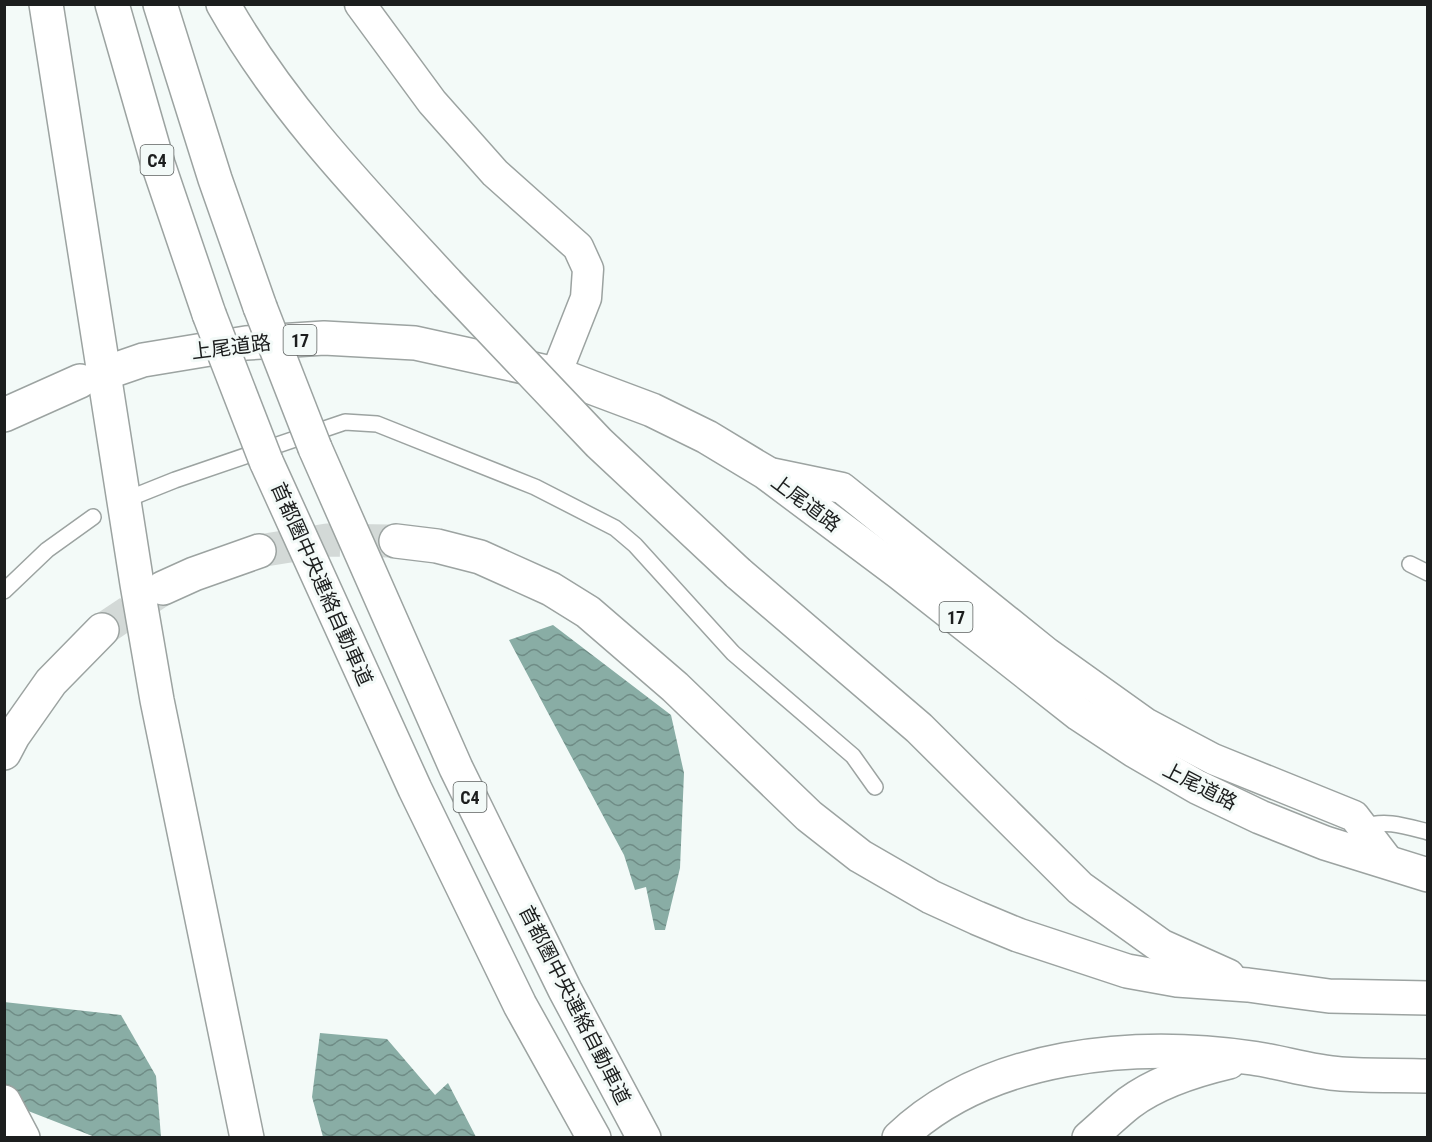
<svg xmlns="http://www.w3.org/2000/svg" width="1432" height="1142" viewBox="0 0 1432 1142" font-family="'Roboto Condensed','Noto Sans JP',sans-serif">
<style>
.water{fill:url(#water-waves)}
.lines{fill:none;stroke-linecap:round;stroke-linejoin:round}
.motorway-tunnel{stroke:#d3d9d7;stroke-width:33;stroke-dasharray:33 16;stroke-linecap:butt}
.service-casing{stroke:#9ca3a1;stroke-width:18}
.minor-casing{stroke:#9ca3a1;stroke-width:33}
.trunk-casing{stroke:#9ca3a1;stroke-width:36}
.motorway-casing{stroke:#9ca3a1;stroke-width:36}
.service{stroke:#fff;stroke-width:15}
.minor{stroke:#fff;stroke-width:30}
.trunk{stroke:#fff;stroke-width:33}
.motorway{stroke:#fff;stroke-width:33}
.motorway-bridge-casing{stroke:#9ca3a1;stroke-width:36;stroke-linecap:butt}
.motorway-bridge{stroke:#fff;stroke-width:33}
.labels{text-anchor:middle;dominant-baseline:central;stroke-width:6;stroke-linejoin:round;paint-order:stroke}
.shield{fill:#f3faf8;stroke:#5c605f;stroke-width:1.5}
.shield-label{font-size:18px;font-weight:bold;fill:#1c1e1e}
.street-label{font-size:20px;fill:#1c1e1e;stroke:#f3faf8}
</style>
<defs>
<pattern id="water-waves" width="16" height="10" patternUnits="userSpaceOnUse" patternTransform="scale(1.5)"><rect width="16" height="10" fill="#89ada5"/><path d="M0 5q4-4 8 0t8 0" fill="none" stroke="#6f8c86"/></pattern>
</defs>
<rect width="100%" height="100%" fill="#f3faf8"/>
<g class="water">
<path d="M 553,625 L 671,715 L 684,773 L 680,868 L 665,930 L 655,930 L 646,887 L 635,890 L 624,855 L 509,640 Z"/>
<path d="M 4,1002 L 121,1015 L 156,1076 L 161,1137 L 95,1137 L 5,1102 Z"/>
<path d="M 320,1033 L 387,1039 L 435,1095 L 448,1083 L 476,1137 L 323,1137 L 312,1097 Z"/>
</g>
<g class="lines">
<g class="motorway-tunnel">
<path d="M 259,551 L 327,540 L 396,541"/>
<path d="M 102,630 L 163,589"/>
</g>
<g class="service-casing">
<g id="service">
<path d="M 135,496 L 175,480 L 345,422 L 377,424 L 535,487 L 615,528 L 635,545 L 733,653 L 853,756 L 875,787"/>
<path d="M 1410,564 L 1428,573"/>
<path d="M 4,591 L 47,550 L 93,517"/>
<path d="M 1363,827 C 1385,819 1405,826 1428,832"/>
</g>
</g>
<g class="minor-casing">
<g id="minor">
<path d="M 360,4 L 432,102 L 495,173 L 578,247 L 588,269 L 586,298 L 556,374"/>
<path d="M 765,472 L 842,488 L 1047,653 L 1145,723 L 1213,759 L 1354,816 L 1389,862"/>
</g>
</g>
<g class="trunk-casing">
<g id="trunk">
<path d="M 114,370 L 143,360 L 246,343 L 324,338 L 415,343 L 556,374 L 652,410 L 707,437 L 765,472 L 900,573 L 1079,714 L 1135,751 L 1197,787 L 1260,817 L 1325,843 L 1428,875"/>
<path d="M 4,415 L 80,381"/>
</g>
</g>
<g class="motorway-casing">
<g id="motorway">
<path d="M 46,4 L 137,584 L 157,700 L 247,1138"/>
<path d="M 112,4 L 158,164 L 209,314"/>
<path d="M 160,4 L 215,179 L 260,307"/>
<path d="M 223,4 C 282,109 366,195 447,283"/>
<path d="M 315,448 L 456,768 L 565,990 L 644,1138"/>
<path d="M 266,461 L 415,789 L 520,1005 L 594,1138"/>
<path d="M 396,541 L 437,546 L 480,557 L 551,589 L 588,612 L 675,687 L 809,816 L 860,856 L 931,897 L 977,918 L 1018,935 L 1127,971 L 1177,980 L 1248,985 L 1329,996 L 1428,998"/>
<path d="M 738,573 L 919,728 L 1080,888 L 1161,946 L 1228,976"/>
<path d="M 163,588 L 194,574 L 259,551"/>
<path d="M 4,753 L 13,736 L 51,682 L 102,630"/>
<path d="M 4,1102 L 23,1138"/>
<path d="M 899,1138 C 988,1053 1135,1041 1252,1058 C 1281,1062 1311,1072 1341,1074 C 1370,1076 1399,1075 1428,1076"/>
<path d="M 1089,1138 C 1103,1126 1115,1114 1129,1103 C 1157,1082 1195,1070 1229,1062"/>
</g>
</g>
<use href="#service" class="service"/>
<use href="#minor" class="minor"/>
<use href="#trunk" class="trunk"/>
<use href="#motorway" class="motorway"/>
<g class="motorway-bridge-casing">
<g id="motorway-bridge">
<path d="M 447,283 L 599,443 L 738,573"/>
<path d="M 260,307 L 315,448"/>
<path d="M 209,314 L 266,461"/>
</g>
</g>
<use href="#motorway-bridge" class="motorway-bridge"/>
</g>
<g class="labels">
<g class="shield">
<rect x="140.5" y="145" width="33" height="30" rx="4.5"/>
<rect x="283.5" y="325" width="33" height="30" rx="4.5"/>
<rect x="939.5" y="602" width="33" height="30" rx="4.5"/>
<rect x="453.5" y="782" width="33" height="30" rx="4.5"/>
</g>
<g class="shield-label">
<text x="157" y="160">C4</text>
<text x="300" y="340">17</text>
<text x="956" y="617">17</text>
<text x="470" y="797">C4</text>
</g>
<g class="street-label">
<text transform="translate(231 347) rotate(-7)">上尾道路</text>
<text transform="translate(806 503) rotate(37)">上尾道路</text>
<text transform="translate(322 584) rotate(66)">首都圏中央連絡自動車道</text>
<text transform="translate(1200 786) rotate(27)">上尾道路</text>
<text transform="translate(575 1005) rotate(63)">首都圏中央連絡自動車道</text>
</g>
</g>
<rect width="1432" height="1142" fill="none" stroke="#1c1e1e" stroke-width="12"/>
</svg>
